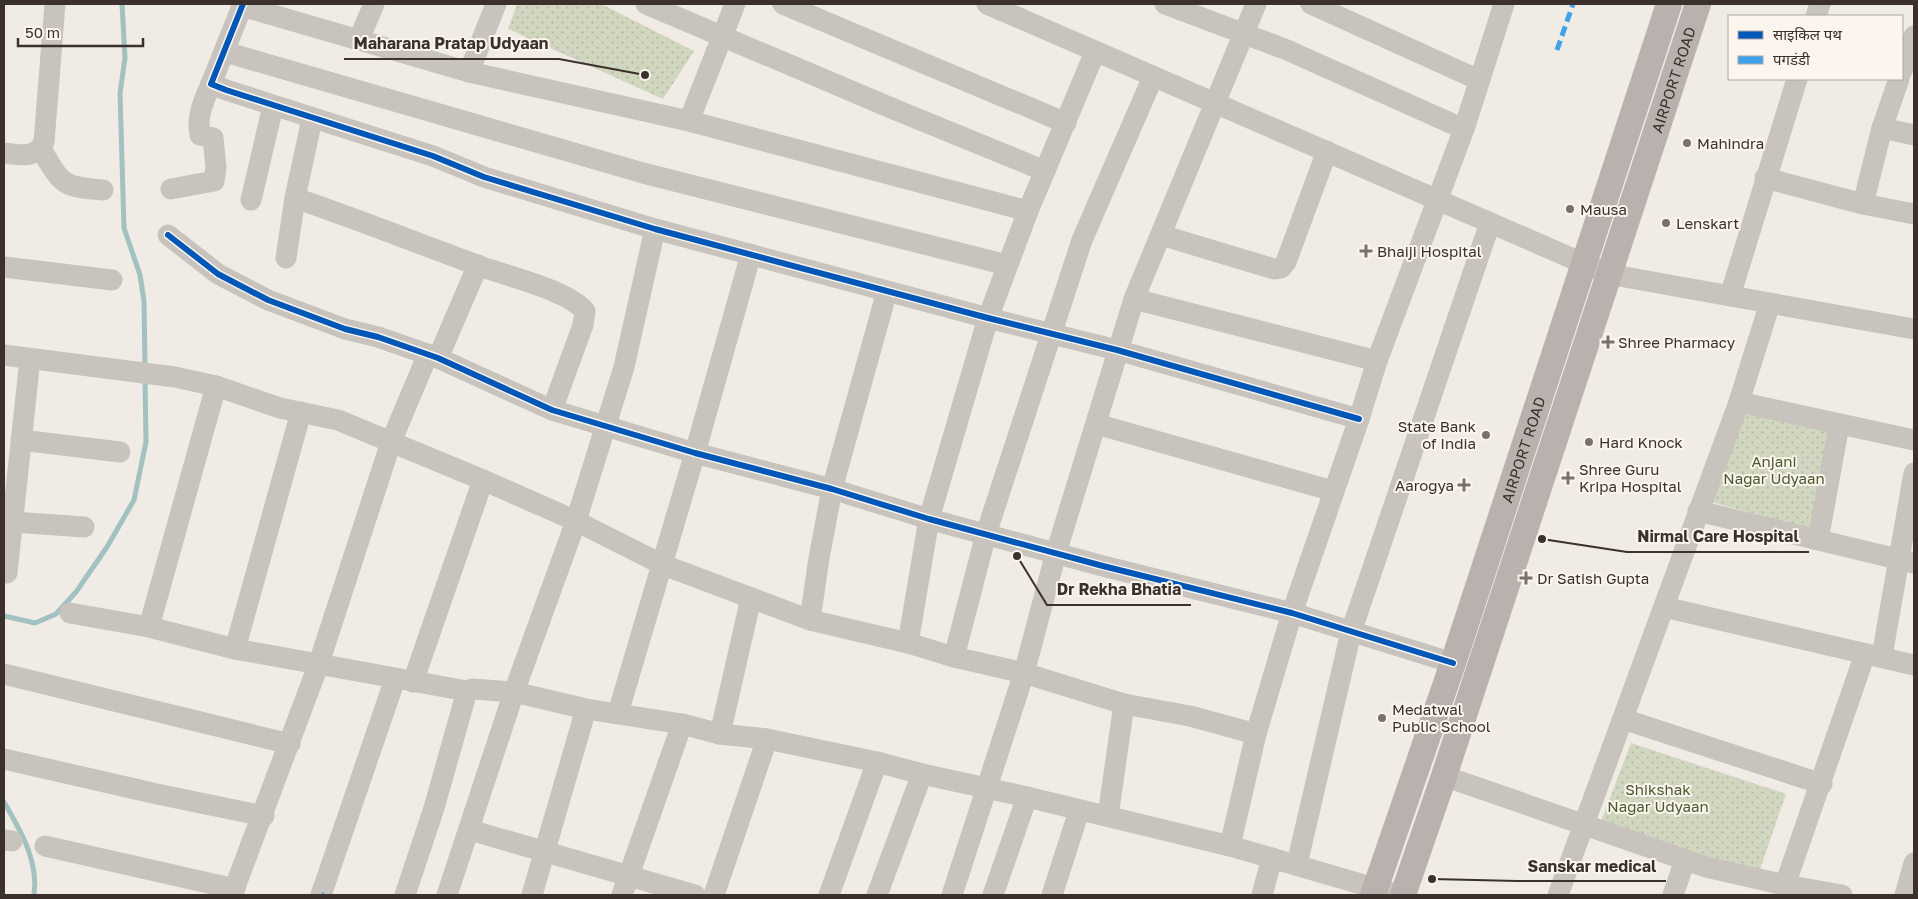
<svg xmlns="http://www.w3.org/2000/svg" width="1918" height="899" viewBox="0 0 1918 899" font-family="'Golos Text','Noto Sans Devanagari',sans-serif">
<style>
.park{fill:url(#park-dots)}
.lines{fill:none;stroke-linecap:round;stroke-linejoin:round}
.stream{stroke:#a1c2c1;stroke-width:5}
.minor{stroke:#c9c3be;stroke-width:21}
.major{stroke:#b8b1ad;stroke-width:26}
.quiet{stroke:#3fa3eb;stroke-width:5;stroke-dasharray:10 5;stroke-linecap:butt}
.cycleway-casing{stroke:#fbf5ee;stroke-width:9}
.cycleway{stroke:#0057b8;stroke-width:6}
.poi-dot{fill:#7a716c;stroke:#fbf5ee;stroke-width:2}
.labels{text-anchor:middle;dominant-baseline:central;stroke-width:4;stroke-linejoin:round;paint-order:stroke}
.street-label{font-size:15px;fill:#3b302b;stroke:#fbf5ee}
.poi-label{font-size:15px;fill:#3b302b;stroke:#fbf5ee;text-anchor:start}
.park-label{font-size:15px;fill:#4a5a2e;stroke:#fbf5ee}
.leader{fill:none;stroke:#3b302b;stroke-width:2}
.callout-dot{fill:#3b302b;stroke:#fbf5ee;stroke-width:2}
.callout-label{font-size:16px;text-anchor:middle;font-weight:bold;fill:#3b302b;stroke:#fbf5ee;stroke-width:4;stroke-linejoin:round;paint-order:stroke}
</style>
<defs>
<pattern id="park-dots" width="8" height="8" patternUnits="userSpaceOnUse" patternTransform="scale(1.25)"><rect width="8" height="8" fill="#d1d6bf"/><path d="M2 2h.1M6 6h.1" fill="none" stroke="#b4b8a4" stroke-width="1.8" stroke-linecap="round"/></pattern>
</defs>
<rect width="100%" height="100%" fill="#f0ebe5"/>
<g class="park">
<path d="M 517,4 L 601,4 L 694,51 L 663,99 L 508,29 Z"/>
<path d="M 1733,411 L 1830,432 L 1812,530 L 1704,500 Z"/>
<path d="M 1631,743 L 1786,794 L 1758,875 L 1600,824 Z"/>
</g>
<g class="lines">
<g class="stream">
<path d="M 122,4 L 125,58 L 120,93 L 124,228 L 140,275 L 144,301 L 145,367"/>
<path d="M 4,616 L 35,623 L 56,614 L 76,592 L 107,547 L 134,500 L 146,442 L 145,378"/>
<path d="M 4,802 C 20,830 39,861 34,895"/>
</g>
<g class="minor">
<path d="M 243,4 L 211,84 L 226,90 L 433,156 L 484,177 L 655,229 L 988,318 L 1117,350 L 1359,419"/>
<path d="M 646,4 L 896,110 L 1045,171"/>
<path d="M 783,4 L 1066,123"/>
<path d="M 987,4 L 1608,274 L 1914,329"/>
<path d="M 1165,4 L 1287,50 L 1464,129"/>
<path d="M 1311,4 L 1479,80"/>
<path d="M 242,6 L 469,72 L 689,121 L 1028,211"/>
<path d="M 1816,16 L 1820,4"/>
<path d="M 359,39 L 374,4"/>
<path d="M 225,52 L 643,173 L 1007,265"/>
<path d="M 1902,71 L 1914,36"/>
<path d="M 469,72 L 496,4"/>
<path d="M 689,121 L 735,4"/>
<path d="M 1882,128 L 1914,135"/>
<path d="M 41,149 C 62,184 61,187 103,190"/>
<path d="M 4,153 C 19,155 36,159 44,142 L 55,4"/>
<path d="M 1765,178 L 1863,204 L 1914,214"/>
<path d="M 171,189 L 214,181 L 216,167 L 213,138 L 200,135 C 196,117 204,100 211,84"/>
<path d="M 295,198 C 357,219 417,243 477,265 C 505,276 566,289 585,311 L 583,325 L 552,410"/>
<path d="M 251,200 L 273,106"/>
<path d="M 1863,204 L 1882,128 L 1899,79"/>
<path d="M 168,235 L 218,274 L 268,300 L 345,329 L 378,337 L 438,358 L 552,410 L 695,453 L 832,489 L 929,519 L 1103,566 L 1292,613 L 1453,663"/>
<path d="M 1161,235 L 1274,269 L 1281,268 L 1286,262 L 1327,151"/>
<path d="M 286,258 L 295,198 L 312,119"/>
<path d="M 4,267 L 112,280"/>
<path d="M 1730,296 L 1797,79"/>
<path d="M 1134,299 L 1377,361"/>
<path d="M 4,355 L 175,377 L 216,386 L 280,408 L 338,420 L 483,480 L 576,521 L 661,564 L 810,620 L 908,643 L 954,657 L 1024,673 L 1124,704 L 1190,716 L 1256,734"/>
<path d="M 438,358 L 478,265"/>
<path d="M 1739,402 L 1914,440"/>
<path d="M 1096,424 L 1333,491"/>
<path d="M 21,440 L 120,452"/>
<path d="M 1698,511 L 1914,563"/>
<path d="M 13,522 L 84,527"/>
<path d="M 1818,540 L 1839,425"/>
<path d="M 4,573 L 7,573 L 30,359"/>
<path d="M 1664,607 L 1914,665"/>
<path d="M 70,613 L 149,627 L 235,649 L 467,691"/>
<path d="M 810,620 L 819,558 L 832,489 L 887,291"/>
<path d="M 149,627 L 216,386"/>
<path d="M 908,643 L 929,519 L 988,318 L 1028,211 L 1095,52"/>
<path d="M 235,649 L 301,412"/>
<path d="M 1882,656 L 1914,473"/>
<path d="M 954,657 L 986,534 L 1082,240 L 1153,77"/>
<path d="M 4,674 L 290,744"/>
<path d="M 413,682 L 483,480"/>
<path d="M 618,713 L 695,453 L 751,254"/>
<path d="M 1623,719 L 1822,784"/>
<path d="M 720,734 L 751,598"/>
<path d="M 4,759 L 157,794 L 264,816"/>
<path d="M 1444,776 L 1706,867 L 1785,885 L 1842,895"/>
<path d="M 1108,816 L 1124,704"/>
<path d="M 470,830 L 695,895"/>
<path d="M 4,840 L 12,841"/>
<path d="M 45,846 L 235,889"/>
<path d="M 1230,846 L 1256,734 L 1292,613 L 1359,419 L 1377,361 L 1464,129 L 1504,4"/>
<path d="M 1297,864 L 1351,632 L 1490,223"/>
<path d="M 1785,885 L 1865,654"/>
<path d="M 232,895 L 319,663 L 391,442 L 428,354"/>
<path d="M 321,895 L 395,679"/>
<path d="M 405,895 L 434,808 L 467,691 L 472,689 L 514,692 L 586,709 L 682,724 L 720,734 L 767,739 L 877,762 L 922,774 L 1027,797 L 1230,846 L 1399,895"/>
<path d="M 447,895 L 514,692 L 576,521 L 624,367 L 655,229"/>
<path d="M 532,895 L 586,709"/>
<path d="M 622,895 L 682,724"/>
<path d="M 714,895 L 767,739"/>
<path d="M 829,895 L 877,762"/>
<path d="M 877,895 L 922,774"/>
<path d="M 952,895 L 1024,673 L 1056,553 L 1134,299 L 1256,4"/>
<path d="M 993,895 L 1027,797"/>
<path d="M 1052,895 L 1079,811"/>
<path d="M 1262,895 L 1272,858"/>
<path d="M 1558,895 L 1739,402 L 1770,303"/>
<path d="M 1673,895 L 1685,860"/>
<path d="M 1905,895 L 1914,863"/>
</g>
<g class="major">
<path id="s1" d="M 1373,895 L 1453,663 L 1669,4"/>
<path id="s2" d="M 1403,895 L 1444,776 L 1698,4"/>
</g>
<g class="quiet">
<path d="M 1557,50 L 1573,4"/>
<path d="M 322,895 L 324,895"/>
</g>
<g class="cycleway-casing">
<g id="cycleway">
<path d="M 243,4 L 211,84 L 226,90 L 433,156 L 484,177 L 655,229 L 988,318 L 1117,350 L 1359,419"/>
<path d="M 168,235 L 218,274 L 268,300 L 345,329 L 378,337 L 438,358 L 552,410 L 695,453 L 832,489 L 929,519 L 1103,566 L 1292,613 L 1453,663"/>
</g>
</g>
<use href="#cycleway" class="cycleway"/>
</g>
<g class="poi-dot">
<circle cx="1687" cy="143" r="5"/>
<circle cx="1570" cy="209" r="5"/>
<circle cx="1666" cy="223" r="5"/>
<path d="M1363.5 243.5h5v5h5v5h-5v5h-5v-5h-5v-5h5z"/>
<path d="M1605.5 334.5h5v5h5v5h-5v5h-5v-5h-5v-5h5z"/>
<circle cx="1486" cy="435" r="5"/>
<circle cx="1589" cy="442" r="5"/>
<path d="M1565.5 470.5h5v5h5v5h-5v5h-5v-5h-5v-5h5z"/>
<path d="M1461.5 477.5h5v5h5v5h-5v5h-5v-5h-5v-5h5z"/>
<path d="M1523.5 570.5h5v5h5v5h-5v5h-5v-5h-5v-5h5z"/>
<circle cx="1382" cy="718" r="5"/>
</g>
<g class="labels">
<g class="street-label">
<text stroke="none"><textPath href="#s2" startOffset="859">AIRPORT ROAD</textPath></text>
<text stroke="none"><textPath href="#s1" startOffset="470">AIRPORT ROAD</textPath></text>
</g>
<g class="poi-label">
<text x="1697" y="143">Mahindra</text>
<text x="1580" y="209">Mausa</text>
<text x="1676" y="223">Lenskart</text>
<text x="1377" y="251">Bhaiji Hospital</text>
<text x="1618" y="342">Shree Pharmacy</text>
<text x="1476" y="426" text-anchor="end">State Bank<tspan x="1476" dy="17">of India</tspan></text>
<text x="1599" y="442">Hard Knock</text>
<text x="1579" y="469">Shree Guru<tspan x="1579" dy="17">Kripa Hospital</tspan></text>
<text x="1454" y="485" text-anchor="end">Aarogya</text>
<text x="1537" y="578">Dr Satish Gupta</text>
<text x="1392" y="709">Medatwal<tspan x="1392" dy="17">Public School</tspan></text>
</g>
<g class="park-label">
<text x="1774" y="461">Anjani<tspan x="1774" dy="17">Nagar Udyaan</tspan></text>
<text x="1658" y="789">Shikshak<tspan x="1658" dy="17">Nagar Udyaan</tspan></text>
</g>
</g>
<path class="leader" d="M645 75L559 59H344M1542 539L1627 552H1809M1017 556L1047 605H1191M1432 879L1517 881H1666"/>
<g class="callout-dot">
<circle cx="645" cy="75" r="5"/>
<circle cx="1542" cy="539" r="5"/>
<circle cx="1017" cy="556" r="5"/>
<circle cx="1432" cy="879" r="5"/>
</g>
<g class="callout-label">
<text x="451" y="49">Maharana Pratap Udyaan</text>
<text x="1718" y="542">Nirmal Care Hospital</text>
<text x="1119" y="595">Dr Rekha Bhatia</text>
<text x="1592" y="872">Sanskar medical</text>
</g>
<rect width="1918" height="899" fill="none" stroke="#3b302b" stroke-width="10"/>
<rect x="1728" y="15" width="175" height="65" fill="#fbf5ee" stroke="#aea6a0"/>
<rect x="1738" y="31" width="25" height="8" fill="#0057b8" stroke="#aea6a0"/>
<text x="1773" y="40" font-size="15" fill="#3b302b">साइकिल पथ</text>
<rect x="1738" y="56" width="25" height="8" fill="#3fa3eb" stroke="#aea6a0"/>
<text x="1773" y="65" font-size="15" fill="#3b302b">पगडंडी</text>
<path d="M18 38v8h125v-8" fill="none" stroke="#3b302b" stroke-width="2.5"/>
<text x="25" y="38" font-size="15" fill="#3b302b" stroke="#fbf5ee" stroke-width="4" paint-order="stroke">50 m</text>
</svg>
